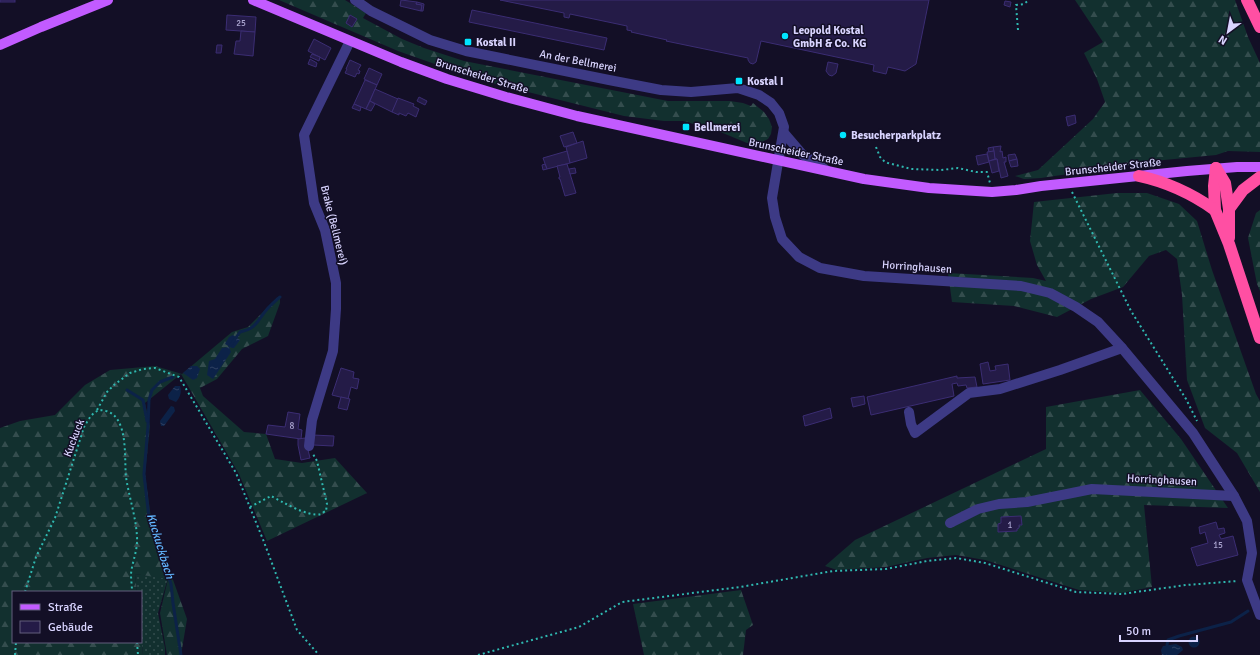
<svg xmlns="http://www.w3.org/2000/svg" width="1260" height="655" viewBox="0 0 1260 655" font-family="Signika,sans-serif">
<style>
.grass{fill:url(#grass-dots)}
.forest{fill:url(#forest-firs)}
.water{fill:url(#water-ripples)}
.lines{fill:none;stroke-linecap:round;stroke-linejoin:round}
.stream{stroke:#0c2248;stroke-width:3}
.building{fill:#241b47;stroke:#3b2d73}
.path{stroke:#2fb8b0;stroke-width:2;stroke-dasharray:2 3;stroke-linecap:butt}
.minor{stroke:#3d3a85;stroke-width:10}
.major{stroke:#c25bff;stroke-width:10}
.highway{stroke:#ff4fa3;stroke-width:12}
.poi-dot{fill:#00e5ff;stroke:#130f26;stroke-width:1.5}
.labels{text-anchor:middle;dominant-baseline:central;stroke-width:3;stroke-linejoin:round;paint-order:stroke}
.number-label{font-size:9px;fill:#aca6d1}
.poi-label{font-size:11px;font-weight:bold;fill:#d9d4ff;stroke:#130f26;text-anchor:start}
.street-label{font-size:11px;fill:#d9d4ff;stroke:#130f26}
.water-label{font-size:12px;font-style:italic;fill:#62b6ff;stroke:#130f26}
</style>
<defs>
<pattern id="grass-dots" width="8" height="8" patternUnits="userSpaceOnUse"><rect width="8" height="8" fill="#12302f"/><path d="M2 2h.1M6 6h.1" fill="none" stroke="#344d4e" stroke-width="1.8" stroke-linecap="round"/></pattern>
<pattern id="forest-firs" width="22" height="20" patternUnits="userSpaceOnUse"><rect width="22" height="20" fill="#12302f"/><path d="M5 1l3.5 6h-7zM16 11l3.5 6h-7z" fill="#344d4e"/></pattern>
<pattern id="water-ripples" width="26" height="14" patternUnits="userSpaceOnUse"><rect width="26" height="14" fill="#0c2248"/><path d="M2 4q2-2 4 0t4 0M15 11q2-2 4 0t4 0" fill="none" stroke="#2f4163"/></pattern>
</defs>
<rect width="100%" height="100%" fill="#130f26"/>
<path class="grass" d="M 135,574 L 168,578 L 158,613 L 165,648 L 165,655 L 143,655 L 141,635 L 141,592 L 137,592 Z"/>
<g class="forest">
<path d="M 279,0 L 345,0 L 366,13 L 363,18 L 402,39 L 424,48 L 464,61 L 668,101 L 730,101 L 743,103 L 751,106 L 753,103 L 764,112 L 769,119 L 772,127 L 771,134 L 768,139 L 762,142 L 755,143 L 747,143 L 718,131 L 683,121 L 664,121 L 624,116 L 480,80 L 398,51 Z"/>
<path d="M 1075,0 L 1235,0 L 1248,37 L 1260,63 L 1260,152 L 1228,151 L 1216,155 L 1164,160 L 1041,178 L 1024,179 L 1015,176 L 1038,170 L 1093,119 L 1105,102 L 1097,79 L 1084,53 L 1103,42 Z"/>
<path d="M 1117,193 L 1147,193 L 1179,204 L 1197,221 L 1212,270 L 1256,394 L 1260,401 L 1260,492 L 1237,453 L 1205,428 L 1187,380 L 1182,295 L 1177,259 L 1166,250 L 1149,256 L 1123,287 L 1091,299 L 1057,317 L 1014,306 L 952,302 L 948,273 L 1033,278 L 1046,281 L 1037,265 L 1030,241 L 1034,202 Z"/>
<path d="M 1260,210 L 1260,291 L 1257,284 L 1248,238 L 1256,213 Z"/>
<path d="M 280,297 L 280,303 L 268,336 L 242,349 L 217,379 L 200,388 L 203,396 L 244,432 L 266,434 L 275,459 L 302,463 L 335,458 L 367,493 L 267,541 L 239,474 L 181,374 L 145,403 L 150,426 L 145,474 L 151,518 L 187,619 L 181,655 L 167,655 L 160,613 L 168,579 L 135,574 L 137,592 L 13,592 L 13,642 L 141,642 L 141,635 L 143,655 L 0,655 L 0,428 L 20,421 L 55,415 L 85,385 L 110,370 L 155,366 L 182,374 L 232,332 L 248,327 L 272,303 Z"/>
<path d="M 1140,390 L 1181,439 L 1228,508 L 1144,505 L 1152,587 L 1121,593 L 1079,590 L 985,560 L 956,555 L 927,558 L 886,567 L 837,570 L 825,566 L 855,540 L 1046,449 L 1046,407 Z"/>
<path d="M 741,590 L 753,625 L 746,630 L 743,655 L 644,655 L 633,604 Z"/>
</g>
<g class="water">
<path d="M 233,335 L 240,340 L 234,348 L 232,348 L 225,344 L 229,337 Z"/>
<path d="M 229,347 L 231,352 L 213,379 L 207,375 L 209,361 L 215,359 L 222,348 Z"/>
<path d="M 191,366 L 197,366 L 200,369 L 197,378 L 193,380 L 183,373 Z"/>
<path d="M 175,386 L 180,386 C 182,393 180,397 176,402 L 169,399 L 168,395 Z"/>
<path d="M 171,406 L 174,407 L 175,411 L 164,426 L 161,426 L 160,421 Z"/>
<circle cx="1194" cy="642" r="5.5"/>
<path d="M 1176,644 L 1182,647 L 1183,650 L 1177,655 L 1162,655 L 1161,650 L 1163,646 Z"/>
</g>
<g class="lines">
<g class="stream">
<path d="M 230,346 L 240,332 C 258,328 257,320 268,308 C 272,304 276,300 280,297"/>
<path d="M 173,377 L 160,382 L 152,390 L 149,400 L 148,426 L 144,474 L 149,518 L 171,584 L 173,603 L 181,655"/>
<path d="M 127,390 L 143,400 L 147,421"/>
<path d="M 1167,645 L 1168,640 L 1179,636 L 1231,622 L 1248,611"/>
</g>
</g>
<g class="building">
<rect x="0" y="0" width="15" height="2"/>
<path d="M 401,0 L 417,2 L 416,4 L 422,5 L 421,11 L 400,6 Z"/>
<path d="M 500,0 L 929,0 L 916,64 L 905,71 L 888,67 L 886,74 L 873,71 L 874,65 L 761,41 L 756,62 L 753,64 L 750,63 L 748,60 L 748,58 L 666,41 L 667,40 L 631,32 L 632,31 L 627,30 L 627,26 L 570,14 L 569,18 L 564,17 L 564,13 Z"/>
<path d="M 1005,1 L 1011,2 L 1010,7 L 1004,5 Z"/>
<path d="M 417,2 L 424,4 L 423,11 L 421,11 L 422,5 L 416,4 Z"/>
<path d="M 472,10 L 607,38 L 604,50 L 469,22 Z"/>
<path d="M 227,15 L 256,17 L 255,32 L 226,30 Z"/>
<path d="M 350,15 L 357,19 L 352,27 L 346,23 Z"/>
<path d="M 241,31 L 255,32 L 253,56 L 234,54 L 236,41 L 240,41 Z"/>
<path d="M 314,39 L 331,48 L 325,60 L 308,51 Z"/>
<path d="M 217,45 L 222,45 L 221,53 L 216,53 Z"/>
<path d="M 312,54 L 320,57 L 319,61 L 310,57 Z"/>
<path d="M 310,59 L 317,63 L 316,67 L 308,64 Z"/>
<path d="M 350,60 L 361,65 L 358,70 L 360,71 L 359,74 L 357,73 L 355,77 L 345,73 L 347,69 L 346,69 Z"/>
<path d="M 828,62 L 838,64 L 836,73 L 832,76 L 829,75 L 826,71 Z"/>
<path d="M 369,68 L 382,74 L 377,85 L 364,79 Z"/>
<path d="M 365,80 L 377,85 L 366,109 L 354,104 Z"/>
<path d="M 375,89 L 398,99 L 392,112 L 370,101 Z"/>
<path d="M 419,97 L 427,101 L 425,105 L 417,101 Z"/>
<path d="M 398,98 L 414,104 L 413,106 L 419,109 L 416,117 L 408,113 L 406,116 L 399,113 L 399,115 L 392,112 Z"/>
<path d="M 370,101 L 375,104 L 371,111 L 366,109 Z"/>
<path d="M 354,104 L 361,107 L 360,111 L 352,108 Z"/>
<path d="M 1075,115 L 1076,123 L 1068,126 L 1066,117 Z"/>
<path d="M 573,132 L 577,143 L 564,147 L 560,136 Z"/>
<path d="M 583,141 L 587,158 L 570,163 L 566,147 Z"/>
<path d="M 1001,146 L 1000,152 L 1002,151 L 1003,158 L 1006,157 L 1006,162 L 1004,162 L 1008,176 L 1001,178 L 997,159 L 995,159 L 993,147 Z"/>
<path d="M 993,147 L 994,151 L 989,152 L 988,148 Z"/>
<path d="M 567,151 L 570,163 L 547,169 L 543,158 Z"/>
<path d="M 994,151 L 995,159 L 989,161 L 987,152 Z"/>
<path d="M 987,154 L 989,162 L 978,165 L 976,156 Z"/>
<path d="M 1015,154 L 1017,159 L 1009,161 L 1008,155 Z"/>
<path d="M 997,159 L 999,171 L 992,173 L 989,161 Z"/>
<path d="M 1017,159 L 1018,166 L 1011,167 L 1009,161 Z"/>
<path d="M 545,164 L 547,169 L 543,170 L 542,165 Z"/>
<path d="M 567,164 L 576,193 L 565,196 L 560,179 L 559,179 L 559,177 L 560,177 L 557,166 Z"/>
<path d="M 575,168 L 576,173 L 570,174 L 569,169 Z"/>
<path d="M 988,362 L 990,371 L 996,370 L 995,366 L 1008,364 L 1010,380 L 983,384 L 980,364 Z"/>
<path d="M 341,368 L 354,372 L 353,378 L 359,379 L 357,389 L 351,387 L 348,399 L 332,395 Z"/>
<path d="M 957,376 L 957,378 L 975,377 L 977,387 L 967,388 L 966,385 L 958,386 L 957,383 L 952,384 L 954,396 L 871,415 L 867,397 Z"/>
<path d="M 864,396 L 865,404 L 853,407 L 851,398 Z"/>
<path d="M 341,397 L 350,399 L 347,410 L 338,408 Z"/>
<path d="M 830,408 L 832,418 L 805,426 L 803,416 Z"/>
<path d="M 288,412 L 300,414 L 298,429 L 302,430 L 301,439 L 266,434 L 268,425 L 285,427 Z"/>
<path d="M 313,435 L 334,436 L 333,446 L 313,445 Z"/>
<path d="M 305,438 L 310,458 L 301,460 L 298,445 L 298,439 Z"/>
<path d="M 1021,516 L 1022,525 L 1019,525 L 1019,528 L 1017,529 L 1017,531 L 998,532 L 998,524 L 1001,523 L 1001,517 Z"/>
<path d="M 1216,522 L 1218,529 L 1224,528 L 1225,533 L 1219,535 L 1221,539 L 1233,536 L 1238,555 L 1197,566 L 1191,548 L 1208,543 L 1205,532 L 1200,534 L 1199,527 Z"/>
</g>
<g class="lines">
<g class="path">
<path d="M 1018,30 L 1016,5 L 1024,4 L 1029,0"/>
<path d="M 876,147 L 880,157 L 884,161 L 888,163 L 911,169 L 941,170 L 958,168 L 976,172 L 987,172 L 990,183"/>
<path d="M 1072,192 L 1131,311 L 1186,399 L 1197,421"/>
<path d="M 97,410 L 107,392 L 114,385 L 130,373 L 143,369 L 155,368 L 179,377 L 236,473 L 264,542 L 297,630 L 319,655"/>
<path d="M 250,507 L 271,496 C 281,501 309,518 321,514 C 321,514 325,511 326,511 L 327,504 L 317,461 L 313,454"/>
<path d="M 25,592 L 36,557 L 55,518 L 84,427 C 89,419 94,407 106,411 C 129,417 124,459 126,477 C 129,497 136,517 137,537 C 138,550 132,562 131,574 C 131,580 132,586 132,592"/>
<path d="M 137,642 L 138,655"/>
<path d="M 15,655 L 16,642"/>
<path d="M 478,655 L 579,627 L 622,602 L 740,587 L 833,571 L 886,569 L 927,561 L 956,558 L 985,563 L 1076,592 L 1122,594 L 1186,585 L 1238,581"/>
</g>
<g class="minor">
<path d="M 355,0 L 371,11 L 430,40 L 466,51 L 609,80 L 661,90 L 691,92 L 738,88 L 759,95 L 771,103 L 779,113 L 784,127 L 772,198 L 775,217 L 782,239 L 799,257 L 820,268 L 864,276 L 1021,286 L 1050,293 L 1076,307 L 1098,322 L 1122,348 L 1193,433 L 1234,496 L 1247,521 L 1252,553 L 1247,580 L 1260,615"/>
<path d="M 784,133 L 802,154 L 826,170"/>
<path d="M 909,412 L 911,424 L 915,433 L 969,393 L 1000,389 L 1060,370 L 1122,348"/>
<path d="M 309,446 L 312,420 L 333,351 L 336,309 L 336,283 L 325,230 L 314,203 L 304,135 L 350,41"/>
<path d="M 950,523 L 978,509 L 999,504 L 1027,502 L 1092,489 L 1234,496"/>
</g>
<g class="major">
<path d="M 253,0 L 401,62 L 447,79 L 506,97 L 577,116 L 864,179 L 929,188 L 992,192 L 1016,190 L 1041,186 L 1187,171 L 1237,167 L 1260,167"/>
<path d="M 0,45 L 41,27 L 108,0"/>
</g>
<g class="highway">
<path d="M 1247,0 L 1260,27"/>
<path d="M 1216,168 L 1214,186 L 1215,210 L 1229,244 L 1260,338"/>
<path d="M 1216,168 L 1225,183 L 1229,209 L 1229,238"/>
<path d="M 1139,176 C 1167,182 1191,193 1215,210"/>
<path d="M 1229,209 L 1243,190 L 1260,177"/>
</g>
</g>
<g class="poi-dot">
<circle cx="785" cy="36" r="4"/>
<rect x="464" y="38" width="8" height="8" rx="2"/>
<rect x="735" y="77" width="8" height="8" rx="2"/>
<rect x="682" y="123" width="8" height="8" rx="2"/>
<circle cx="843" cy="135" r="4"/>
</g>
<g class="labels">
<g class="number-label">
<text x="241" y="23">25</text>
<text x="292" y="426">8</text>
<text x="1010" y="525">1</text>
<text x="1218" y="545">15</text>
</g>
<g class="poi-label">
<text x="793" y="30">Leopold Kostal<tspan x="793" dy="13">GmbH &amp; Co. KG</tspan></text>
<text x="476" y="42">Kostal II</text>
<text x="747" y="81">Kostal I</text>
<text x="694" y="127">Bellmerei</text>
<text x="851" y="135">Besucherparkplatz</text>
</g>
<g class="street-label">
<text transform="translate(578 61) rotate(11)">An der Bellmerei</text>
<text transform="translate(482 76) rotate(17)">Brunscheider Straße</text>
<text transform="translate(796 152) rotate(12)">Brunscheider Straße</text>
<text transform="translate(1113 167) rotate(-6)">Brunscheider Straße</text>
<text transform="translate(334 225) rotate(76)">Brake (Bellmerei)</text>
<text transform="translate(917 267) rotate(4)">Horringhausen</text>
<text transform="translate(74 438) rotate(-69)">Kuckuck</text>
<text transform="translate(1162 480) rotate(3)">Horringhausen</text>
</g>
<g class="water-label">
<text transform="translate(160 546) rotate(73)">Kuckuckbach</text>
</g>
</g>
<rect x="12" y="591" width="130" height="52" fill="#130f26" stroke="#625e7d"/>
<rect x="20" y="604" width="20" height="6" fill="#c25bff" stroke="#625e7d"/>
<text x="48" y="611" font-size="12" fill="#d9d4ff">Straße</text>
<rect x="20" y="621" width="20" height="12" fill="#241b47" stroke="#625e7d"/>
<text x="48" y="631" font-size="12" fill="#d9d4ff">Gebäude</text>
<g transform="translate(1228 32) rotate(212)" stroke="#130f26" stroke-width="3" paint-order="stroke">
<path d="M0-3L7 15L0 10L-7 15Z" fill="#d9d4ff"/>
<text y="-6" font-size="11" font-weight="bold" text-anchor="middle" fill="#d9d4ff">N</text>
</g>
<path d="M1120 635v6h77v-6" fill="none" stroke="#d9d4ff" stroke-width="2"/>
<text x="1126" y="635" font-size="12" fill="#d9d4ff" stroke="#130f26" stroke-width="3" paint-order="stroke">50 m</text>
</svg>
